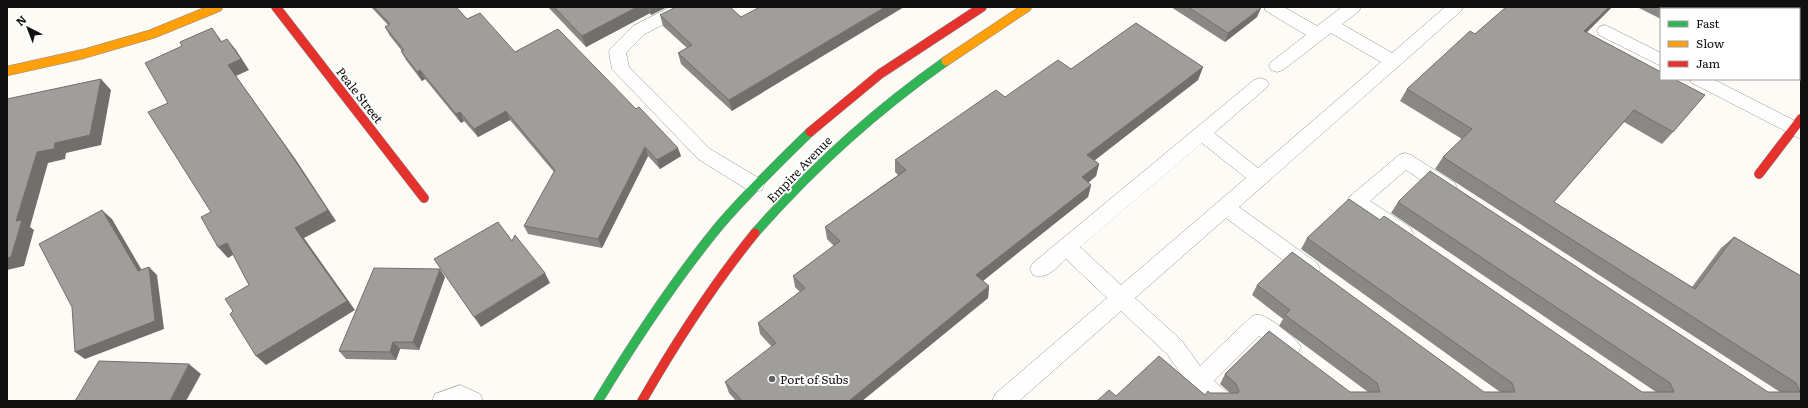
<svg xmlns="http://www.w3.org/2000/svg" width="1808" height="408" viewBox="0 0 1808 408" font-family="Literata,serif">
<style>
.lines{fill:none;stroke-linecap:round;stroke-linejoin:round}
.lane-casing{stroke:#969694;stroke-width:1}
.fast-casing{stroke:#8d8c8a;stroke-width:10}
.slow-casing{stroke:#8d8c8a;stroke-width:10}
.jam-casing{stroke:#8d8c8a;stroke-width:10}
.lane{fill:#fffefe;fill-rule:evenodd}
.fast{stroke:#30b455;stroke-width:9}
.slow{stroke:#ff9f0a;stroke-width:9}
.jam{stroke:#e5322d;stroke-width:9}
.wall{fill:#8a8885}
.shaded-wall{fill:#706f6c}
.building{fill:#a09e9b;stroke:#706f6c}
.poi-dot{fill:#636260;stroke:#fff;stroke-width:1.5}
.labels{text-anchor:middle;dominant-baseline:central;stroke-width:4;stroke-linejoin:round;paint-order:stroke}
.street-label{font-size:12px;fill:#101010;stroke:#fff}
.poi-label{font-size:12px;fill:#101010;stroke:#fff;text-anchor:start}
</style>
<rect width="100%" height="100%" fill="#fcfbf6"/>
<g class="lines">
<g class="lane-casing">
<g id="lane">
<path d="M 670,7 L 691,7 L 689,11 L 645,34 L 626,53 L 629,67 L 710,149 L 762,180 L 764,185 L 762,190 L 755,192 L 748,190 L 698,159 L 612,69 L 609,52 L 611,48 L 633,26 Z"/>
<path d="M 1264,7 L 1284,7 L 1317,26 L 1342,7 L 1361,7 L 1359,11 L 1342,24 L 1392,53 L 1445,7 L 1463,7 L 1461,11 L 1239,207 L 1317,263 L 1320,269 L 1317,275 L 1310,277 L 1303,275 L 1226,218 L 1135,298 L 1182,341 L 1200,366 L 1251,317 C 1254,315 1257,314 1260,315 C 1270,317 1296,338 1301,347 L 1297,354 L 1290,356 L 1283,354 L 1259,336 L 1214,381 L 1229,394 L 1232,401 L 1205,401 L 1191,389 L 1168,355 L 1121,311 L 1019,401 L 992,401 L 995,394 L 1107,298 L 1066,259 C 1056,268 1047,280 1033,275 L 1030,269 L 1033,263 L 1254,80 L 1260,78 L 1266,80 L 1269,84 L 1266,88 L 1214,133 L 1258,168 L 1381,62 L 1331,33 L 1283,70 L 1277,72 L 1271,70 L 1269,66 L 1271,62 L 1306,35 L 1266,11 ZM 1202,143 L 1246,178 L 1121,285 L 1080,247 Z"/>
<path d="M 1771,7 L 1790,7 L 1791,9 L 1772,9 Z"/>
<path d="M 1799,11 L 1801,12 L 1801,24 L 1799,23 Z"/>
<path d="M 1605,25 L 1661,53 L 1661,66 L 1599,35 L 1597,31 L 1599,27 Z"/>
<path d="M 1689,79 L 1713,79 L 1801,124 L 1801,139 L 1692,83 Z"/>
<path d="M 1405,153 L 1411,155 L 1455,183 L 1457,188 L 1455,193 L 1448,195 L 1441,193 L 1406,170 L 1370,201 L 1410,227 L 1413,233 L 1410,239 L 1403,241 L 1396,239 L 1349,207 L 1347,202 L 1349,197 L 1399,155 Z"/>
<path d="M 460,385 L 480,394 L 483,401 L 432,401 L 435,394 Z"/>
</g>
</g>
<g class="fast-casing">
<g id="fast">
<path d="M 755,233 C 812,168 875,111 946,61"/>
<path d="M 598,401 C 635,340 674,281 719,226 C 747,193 779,162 810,132"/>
</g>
</g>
<g class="slow-casing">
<g id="slow">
<path d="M 946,61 L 1027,7"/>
<path d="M 7,71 L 83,54 L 152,34 L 218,7"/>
</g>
</g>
<g class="jam-casing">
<g id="jam">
<path d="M 276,7 L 424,198"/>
<path d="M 810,132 L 880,74 L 982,7"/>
<path d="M 1759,174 L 1801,119"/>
<path d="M 642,401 C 676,342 712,286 755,233"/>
</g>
</g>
<use href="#lane" class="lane"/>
<use href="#fast" class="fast"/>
<use href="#slow" class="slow"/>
<use href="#jam" class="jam"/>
</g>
<g class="wall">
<path d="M 371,7 L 456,7 L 467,19 L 515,52 L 681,156 L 660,169 L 648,156 L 602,248 L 528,234 L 524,226 L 554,172 L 510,120 L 478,137 L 464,121 L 461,123 L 425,79 L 422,81 L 406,60 L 401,51 L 402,51 L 390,36 L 385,27 L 388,25 Z"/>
<path d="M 548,7 L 667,7 L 651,15 L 650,13 L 586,47 Z"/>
<path d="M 730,7 L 732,111 L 681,64 L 678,53 L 687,48 L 663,26 L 660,15 Z"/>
<path d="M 1171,7 L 1259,7 L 1257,17 L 1225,42 Z"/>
<path d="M 1612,7 L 1586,33 L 1673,132 L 1662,144 L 1624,122 L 1554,202 L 1692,287 L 1721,248 L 1734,237 L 1801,276 L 1801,401 L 1116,396 L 1205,395 L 1210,393 L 1230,393 L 1220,384 L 1225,374 L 1350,392 L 1368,392 L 1279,326 L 1283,319 L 1252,295 L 1257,285 L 1484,392 L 1500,392 L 1301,249 L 1307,238 L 1380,220 L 1642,392 L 1656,392 L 1391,213 L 1398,202 L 1768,392 L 1780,392 L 1435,169 L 1443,157 L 1462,139 L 1400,101 L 1407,89 L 1475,34 Z"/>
<path d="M 1637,7 L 1762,7 L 1767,9 L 1661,9 L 1661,19 Z"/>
<path d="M 1203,67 L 1198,80 L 1094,160 L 1099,164 L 1096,176 L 1088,183 L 1091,185 L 1088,197 L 983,281 L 989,286 L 988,298 L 862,401 L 736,401 L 729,393 L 725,382 L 772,347 L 760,334 L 758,323 L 800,292 L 795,287 L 793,276 L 834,246 L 827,239 L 825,227 L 898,175 L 895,172 L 895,160 L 1005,97 Z"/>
<path d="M 445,277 L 419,350 L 400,349 L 396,360 L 346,359 L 339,351 Z"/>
</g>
<g class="shaded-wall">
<path d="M 637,7 L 648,7 L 650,13 L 586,47 L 582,36 Z"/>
<path d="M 649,7 L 667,7 L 651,15 Z"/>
<path d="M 885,7 L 904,7 L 732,111 L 729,100 Z"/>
<path d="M 1609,7 L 1612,7 L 1575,44 L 1584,31 Z"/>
<path d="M 1261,8 L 1257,17 L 1225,42 L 1228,33 Z"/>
<path d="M 212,28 L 220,39 L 229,53 L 221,42 Z"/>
<path d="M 227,39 L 236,50 L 249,70 L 236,76 L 296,160 L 336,221 L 304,238 L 355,310 L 266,365 L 256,356 L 295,228 L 228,65 Z"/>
<path d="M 1203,67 L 1198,80 L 1085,168 L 1087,155 Z"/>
<path d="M 420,70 L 425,79 L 422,81 L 417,72 Z"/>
<path d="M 101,79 L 111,90 L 101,145 L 66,153 L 65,159 L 48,163 L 30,227 L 34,230 L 24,266 L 7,270 L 7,258 L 16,221 L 37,152 Z"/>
<path d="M 506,111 L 510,120 L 478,137 L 474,129 Z"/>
<path d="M 460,112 L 464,121 L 461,123 L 456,114 Z"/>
<path d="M 645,147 L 648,156 L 602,248 L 598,239 Z"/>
<path d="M 678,148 L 681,156 L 660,169 L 657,160 Z"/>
<path d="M 1099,164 L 1096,176 L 1079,190 L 1082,177 Z"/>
<path d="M 1091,185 L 1088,197 L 975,287 L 976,275 Z"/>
<path d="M 102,210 L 112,219 L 147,279 L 138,271 Z"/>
<path d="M 227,243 L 236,253 L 228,258 L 218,247 Z"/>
<path d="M 149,267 L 157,275 L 164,329 L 85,359 L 75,352 Z"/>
<path d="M 440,269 L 445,277 L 419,350 L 413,342 Z"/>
<path d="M 545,273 L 550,283 L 481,327 L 474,317 Z"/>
<path d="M 989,286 L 988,298 L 862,401 L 849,401 Z"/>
<path d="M 393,342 L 400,349 L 396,360 L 390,352 Z"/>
<path d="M 189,364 L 201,374 L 186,401 L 170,401 Z"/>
</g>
<g class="building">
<path d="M 374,7 L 456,7 L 467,19 L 480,13 L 515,52 L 558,29 L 636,109 L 639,107 L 678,148 L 657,160 L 645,147 L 598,239 L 524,226 L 555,170 L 506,111 L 474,129 L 460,112 L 456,114 L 420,70 L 417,72 L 401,51 L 404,50 L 385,27 L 390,24 Z"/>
<path d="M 554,7 L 637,7 L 582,36 Z"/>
<path d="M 676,7 L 730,7 L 741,17 L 760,7 L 885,7 L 729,100 L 678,53 L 692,45 L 660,15 Z"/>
<path d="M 1188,7 L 1259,7 L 1261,8 L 1228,33 Z"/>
<path d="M 1506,7 L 1609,7 L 1584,31 L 1661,72 L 1661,79 L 1674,79 L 1705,95 L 1673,132 L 1634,110 L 1554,202 L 1695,289 L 1734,237 L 1801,276 L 1801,401 L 1097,401 L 1109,390 L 1116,396 L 1159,356 L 1205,395 L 1208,391 L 1210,393 L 1238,393 L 1239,391 L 1236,384 L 1225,374 L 1269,331 L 1350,392 L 1380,392 L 1377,383 L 1285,315 L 1290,310 L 1257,285 L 1292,252 L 1484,392 L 1515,392 L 1512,383 L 1307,238 L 1349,199 L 1380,220 L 1384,216 L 1642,392 L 1674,392 L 1670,383 L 1398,202 L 1430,171 L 1768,392 L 1800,392 L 1796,383 L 1443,157 L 1472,129 L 1407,89 L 1470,31 L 1475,34 Z"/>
<path d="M 1672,7 L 1762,7 L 1767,9 L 1676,9 Z"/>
<path d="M 1136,23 L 1203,67 L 1087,155 L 1099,164 L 1082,177 L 1091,185 L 976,275 L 989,286 L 849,401 L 742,401 L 725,382 L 776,343 L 758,323 L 805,288 L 793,276 L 840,241 L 825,227 L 906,170 L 895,160 L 996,90 L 1005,97 L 1058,60 L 1071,69 Z"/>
<path d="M 1799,25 L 1801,26 L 1801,36 L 1799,39 Z"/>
<path d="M 212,28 L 221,42 L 227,39 L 241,59 L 228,65 L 288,150 L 328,210 L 295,228 L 347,301 L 256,356 L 230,314 L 233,311 L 225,299 L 249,285 L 227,243 L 218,247 L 201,217 L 211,212 L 148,112 L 168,103 L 145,63 L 182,46 L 180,42 Z"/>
<path d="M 101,79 L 90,135 L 55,143 L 54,149 L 37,152 L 16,221 L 22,220 L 11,257 L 7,258 L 7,99 Z"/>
<path d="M 102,210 L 138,271 L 149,267 L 155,321 L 75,352 L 72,307 L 39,244 Z"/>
<path d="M 498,222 L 512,241 L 515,235 L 545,273 L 474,317 L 434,259 Z"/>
<path d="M 374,268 L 440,269 L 413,342 L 393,342 L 390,352 L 339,351 Z"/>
<path d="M 99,361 L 189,364 L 170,401 L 75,401 Z"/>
</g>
<circle class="poi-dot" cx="772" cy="379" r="4"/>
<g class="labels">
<g class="street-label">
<text transform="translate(360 95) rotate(52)">Peale Street</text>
<text transform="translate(799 169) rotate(-46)">Empire Avenue</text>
</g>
<g class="poi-label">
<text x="780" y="379">Port of Subs</text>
</g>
</g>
<rect width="1808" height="408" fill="none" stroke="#101010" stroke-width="16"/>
<rect x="1660" y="8" width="140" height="72" fill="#ffffff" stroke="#9f9f9f"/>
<rect x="1668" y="21" width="20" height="6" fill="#30b455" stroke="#9f9f9f"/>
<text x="1696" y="28" font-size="12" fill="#101010">Fast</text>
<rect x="1668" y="41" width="20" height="6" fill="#ff9f0a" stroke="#9f9f9f"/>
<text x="1696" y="48" font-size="12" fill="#101010">Slow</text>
<rect x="1668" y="61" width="20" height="6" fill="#e5322d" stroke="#9f9f9f"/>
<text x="1696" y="68" font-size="12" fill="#101010">Jam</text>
<g transform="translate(28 28) rotate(318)" stroke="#ffffff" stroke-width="3" paint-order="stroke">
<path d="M0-3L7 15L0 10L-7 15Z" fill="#101010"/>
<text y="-6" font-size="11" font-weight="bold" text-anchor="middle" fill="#101010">N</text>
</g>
</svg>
